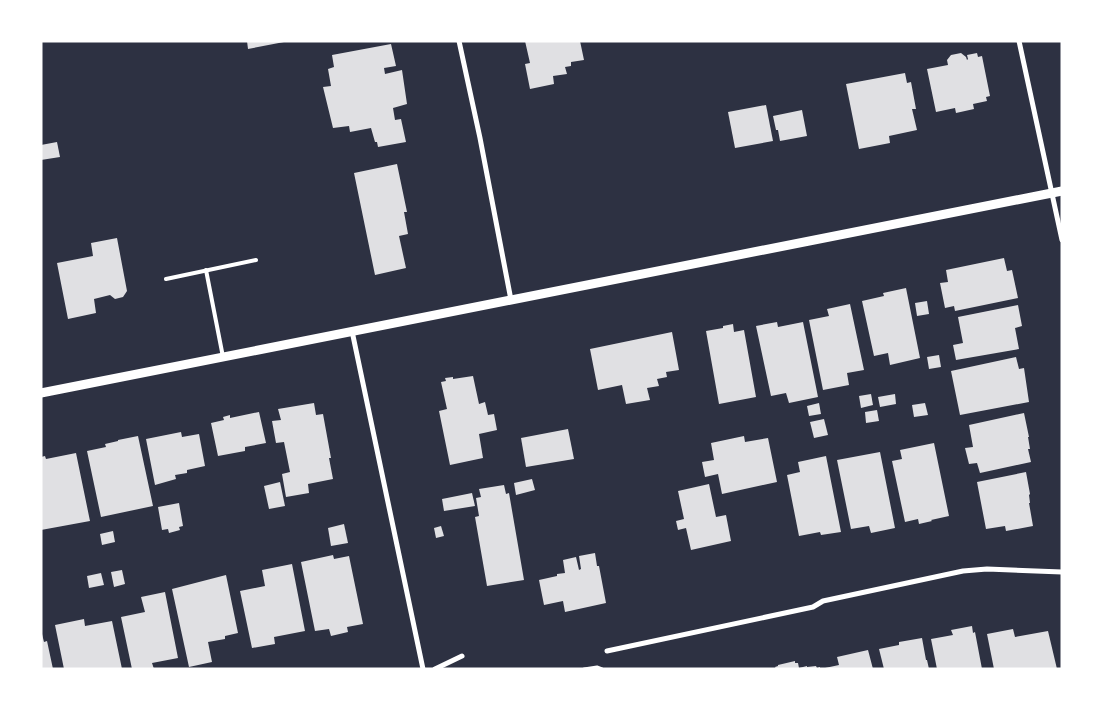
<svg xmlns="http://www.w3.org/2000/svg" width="1103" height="710" viewBox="0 0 1103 710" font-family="Lato,sans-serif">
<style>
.building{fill:#e0e0e3}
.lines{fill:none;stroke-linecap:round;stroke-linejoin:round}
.path{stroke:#fff;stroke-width:3}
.service{stroke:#fff;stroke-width:4}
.minor{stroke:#fff;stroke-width:5}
.tertiary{stroke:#fff;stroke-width:9}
</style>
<rect width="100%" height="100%" fill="#2d3142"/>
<g class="building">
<path d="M 247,41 L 284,41 L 284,42 L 248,49 Z"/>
<path d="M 525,41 L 580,41 L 584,60 L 571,62 L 571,66 L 565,67 L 567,74 L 553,76 L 554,84 L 530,89 L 525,64 L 530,63 Z"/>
<path d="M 391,44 L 396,66 L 384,68 L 385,74 L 402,70 L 407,104 L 393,108 L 395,120 L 401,119 L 406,142 L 378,147 L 377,142 L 375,142 L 371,128 L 350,132 L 349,126 L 333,128 L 323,87 L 331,86 L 328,69 L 334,67 L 332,55 Z"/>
<path d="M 961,53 L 966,57 L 967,60 L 968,59 L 967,55 L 977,53 L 978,57 L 982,56 L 990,96 L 986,97 L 987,101 L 973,104 L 974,109 L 956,113 L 955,108 L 936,112 L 927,69 L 948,65 L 947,60 L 951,55 Z"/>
<path d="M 905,73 L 907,83 L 911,82 L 916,109 L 912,109 L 917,130 L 889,136 L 890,143 L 859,149 L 846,84 Z"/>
<path d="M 766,105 L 773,141 L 735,148 L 728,112 Z"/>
<path d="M 802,110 L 807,136 L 780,141 L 778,130 L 776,130 L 773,116 Z"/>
<path d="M 57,142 L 60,157 L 41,160 L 41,145 Z"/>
<path d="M 397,164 L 407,212 L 404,212 L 408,234 L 399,236 L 406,268 L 375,275 L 354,173 Z"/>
<path d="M 117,238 L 127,291 L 123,297 L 115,299 L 110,295 L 94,299 L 96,313 L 68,319 L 57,263 L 93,256 L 91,243 Z"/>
<path d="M 1004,258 L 1007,271 L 1012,270 L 1018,298 L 955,311 L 954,306 L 945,308 L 940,283 L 948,282 L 946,270 Z"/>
<path d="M 906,288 L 920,358 L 890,365 L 888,353 L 874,356 L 862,301 L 884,296 L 883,293 Z"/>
<path d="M 927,301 L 929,314 L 917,316 L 915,303 Z"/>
<path d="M 850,304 L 864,370 L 847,373 L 849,385 L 823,390 L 809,320 L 829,316 L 827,309 Z"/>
<path d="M 1018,305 L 1022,326 L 1015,328 L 1019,349 L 956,360 L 953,345 L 963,343 L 958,317 Z"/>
<path d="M 777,322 L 778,327 L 803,322 L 818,397 L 789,403 L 786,393 L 771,396 L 756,326 Z"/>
<path d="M 733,324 L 734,332 L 744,330 L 756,397 L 719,404 L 706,331 L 723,328 L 723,326 Z"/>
<path d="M 672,332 L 679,370 L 666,372 L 667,377 L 657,379 L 659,386 L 647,388 L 650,400 L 626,404 L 622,385 L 598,390 L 590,349 Z"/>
<path d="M 939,355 L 941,367 L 929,369 L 927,357 Z"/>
<path d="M 1016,357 L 1019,369 L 1024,368 L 1029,402 L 960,415 L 951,371 Z"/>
<path d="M 473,376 L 479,404 L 485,402 L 488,415 L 494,414 L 497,430 L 479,434 L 483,458 L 450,465 L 439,411 L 447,409 L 441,382 L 446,381 L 445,378 L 453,377 L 453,379 Z"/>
<path d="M 871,394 L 873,405 L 861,408 L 859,396 Z"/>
<path d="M 895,394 L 896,404 L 880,407 L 878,397 Z"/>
<path d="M 314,403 L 316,415 L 323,414 L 331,458 L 329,458 L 333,479 L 308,484 L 309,493 L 286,497 L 282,474 L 290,472 L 284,442 L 276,443 L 272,421 L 281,420 L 278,409 Z"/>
<path d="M 819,403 L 821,414 L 809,416 L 807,406 Z"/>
<path d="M 925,403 L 928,415 L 914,417 L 912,405 Z"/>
<path d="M 877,410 L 879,421 L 866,423 L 865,412 Z"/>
<path d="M 259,412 L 266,443 L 245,447 L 245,451 L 218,456 L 211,423 L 224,420 L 223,417 L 230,415 L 230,418 Z"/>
<path d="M 1024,413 L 1029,437 L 1028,437 L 1030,449 L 1028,449 L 1031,462 L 980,473 L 977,463 L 969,464 L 965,448 L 973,447 L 969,425 Z"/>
<path d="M 824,419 L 828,435 L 814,438 L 810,422 Z"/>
<path d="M 568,429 L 574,459 L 526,467 L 521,438 Z"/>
<path d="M 181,432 L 182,437 L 199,434 L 205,466 L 187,470 L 187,473 L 175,475 L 176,479 L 155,485 L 146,439 Z"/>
<path d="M 138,436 L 153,506 L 101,517 L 87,451 L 106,447 L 105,444 L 118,441 L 118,440 Z"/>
<path d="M 744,436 L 745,442 L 768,438 L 777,482 L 722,494 L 718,474 L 705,477 L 702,462 L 714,460 L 711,443 Z"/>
<path d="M 934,443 L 949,516 L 931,520 L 932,521 L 919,524 L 918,519 L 905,522 L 892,461 L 902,459 L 900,450 Z"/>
<path d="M 880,452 L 895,528 L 871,533 L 869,526 L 851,529 L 837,460 Z"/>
<path d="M 76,453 L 90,521 L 41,530 L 41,457 L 45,456 L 46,459 Z"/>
<path d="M 826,456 L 841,532 L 821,535 L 820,532 L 799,536 L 787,475 L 800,472 L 798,462 Z"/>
<path d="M 1026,472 L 1030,494 L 1029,495 L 1030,503 L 1029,503 L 1033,526 L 1006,531 L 1005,526 L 986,529 L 977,482 Z"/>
<path d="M 532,479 L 535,490 L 516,495 L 514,483 Z"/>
<path d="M 280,482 L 285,506 L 269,509 L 264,486 Z"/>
<path d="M 709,484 L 716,517 L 726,515 L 731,541 L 691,550 L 686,528 L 678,530 L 676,521 L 684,519 L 678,491 Z"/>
<path d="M 504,485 L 506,494 L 509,493 L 524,580 L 487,586 L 475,517 L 479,516 L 476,498 L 481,497 L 479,489 Z"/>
<path d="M 472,493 L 475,506 L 444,511 L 442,499 Z"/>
<path d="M 179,503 L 183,526 L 179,527 L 180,530 L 169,533 L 168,529 L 162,530 L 158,507 Z"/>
<path d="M 344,524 L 348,543 L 331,546 L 328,528 Z"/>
<path d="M 441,526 L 444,536 L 436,538 L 434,528 Z"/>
<path d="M 113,531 L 115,542 L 102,545 L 100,534 Z"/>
<path d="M 595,553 L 597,566 L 599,566 L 606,603 L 565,612 L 563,601 L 544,605 L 539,580 L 557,576 L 557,574 L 565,573 L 563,560 L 576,557 L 579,570 L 581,569 L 579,556 Z"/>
<path d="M 333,555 L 334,559 L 349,556 L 363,624 L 347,627 L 348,632 L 331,636 L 329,629 L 315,631 L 301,562 Z"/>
<path d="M 292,564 L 305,631 L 274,637 L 275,644 L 252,648 L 240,591 L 265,586 L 262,570 Z"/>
<path d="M 122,570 L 125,584 L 114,587 L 111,572 Z"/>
<path d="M 101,573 L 104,585 L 89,588 L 87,576 Z"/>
<path d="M 226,575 L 238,633 L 225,636 L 225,639 L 208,642 L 212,662 L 189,667 L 172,589 Z"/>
<path d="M 165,592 L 178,658 L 152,663 L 154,669 L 132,669 L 121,617 L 145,612 L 141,597 Z"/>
<path d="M 84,619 L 85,626 L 112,621 L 122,669 L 64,669 L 55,625 Z"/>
<path d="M 972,626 L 973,633 L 975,632 L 982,669 L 937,669 L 931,639 L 953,635 L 951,630 Z"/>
<path d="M 1013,629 L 1015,637 L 1048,631 L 1057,669 L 994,669 L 987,634 Z"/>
<path d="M 41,634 L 42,634 L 44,642 L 47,641 L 53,669 L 41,669 Z"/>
<path d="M 922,638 L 926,660 L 927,660 L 929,669 L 884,669 L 879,649 L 899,645 L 899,642 Z"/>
<path d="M 868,650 L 873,669 L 825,669 L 825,668 L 839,665 L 837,657 Z"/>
<path d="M 795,661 L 795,663 L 798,663 L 799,668 L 807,666 L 807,667 L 816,666 L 817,668 L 820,667 L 820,669 L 776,669 L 775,667 L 778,666 L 778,665 Z"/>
</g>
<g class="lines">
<path class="path" d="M 584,669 L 597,667 L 602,669"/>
<g class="service">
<path d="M 206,270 L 223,357"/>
<path d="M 166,279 L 256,260"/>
</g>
<g class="minor">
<path d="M 459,41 L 480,138 L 511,300"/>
<path d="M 1019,41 L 1062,240"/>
<path d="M 352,331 L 423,669"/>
<path d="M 607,651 L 813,607 L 823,601 L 963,571 L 987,569 L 1062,572"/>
<path d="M 435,669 L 462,656"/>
</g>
<path class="tertiary" d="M 41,393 L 1062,191"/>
</g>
<rect width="1103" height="710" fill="none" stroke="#ffffff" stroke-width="85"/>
</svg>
